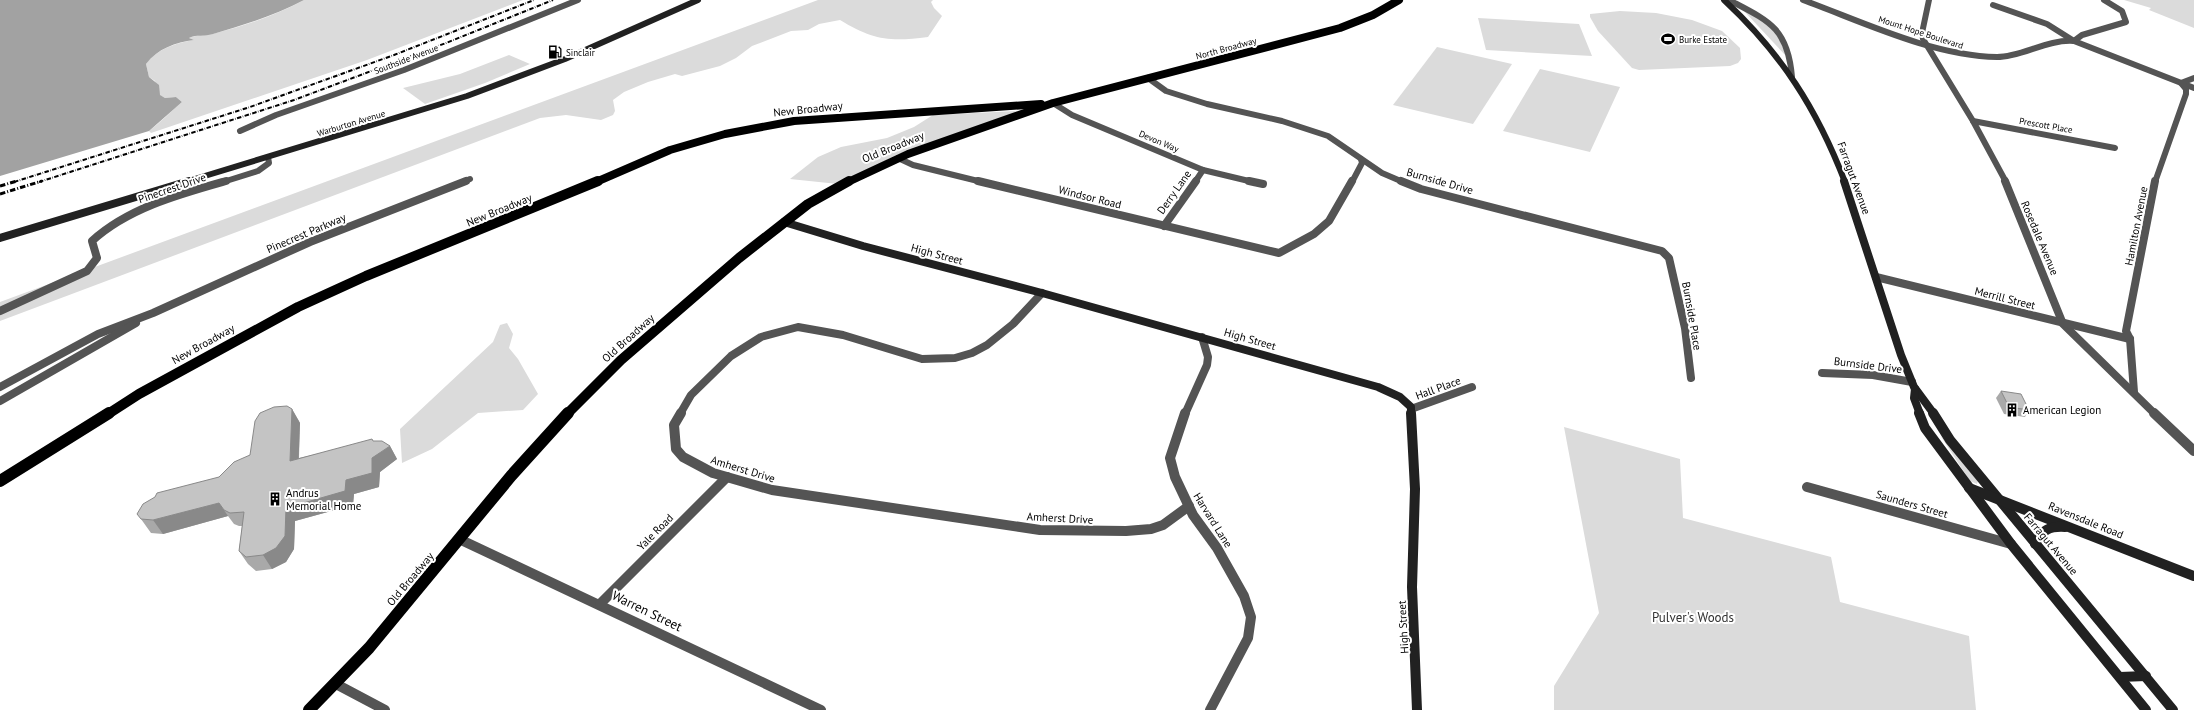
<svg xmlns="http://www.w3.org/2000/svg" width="2194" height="710" viewBox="0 0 2194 710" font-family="'PT Sans',sans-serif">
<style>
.green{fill:#dbdbdb}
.water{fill:#a2a2a2}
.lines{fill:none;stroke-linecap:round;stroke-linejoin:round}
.street-far2{stroke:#545454;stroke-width:6}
.street-far1{stroke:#545454;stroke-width:8}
.street{stroke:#545454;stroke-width:10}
.secondary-far2{stroke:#212121;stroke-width:6}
.secondary-far1{stroke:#212121;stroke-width:8}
.secondary{stroke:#212121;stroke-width:10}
.primary-far2{stroke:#000;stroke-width:8}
.primary-far1{stroke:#000;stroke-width:10}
.primary{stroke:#000;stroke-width:12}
.rail-far1{stroke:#000;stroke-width:2;stroke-dasharray:4.5 1.5 0.5 1.5;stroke-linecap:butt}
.rail{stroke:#000;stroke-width:3;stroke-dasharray:5.5 2 1 2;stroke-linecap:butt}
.wall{fill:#a9a9a9}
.shaded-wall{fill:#898989}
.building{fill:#c4c4c4;stroke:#898989}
.labels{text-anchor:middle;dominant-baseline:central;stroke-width:4;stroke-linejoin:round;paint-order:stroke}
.far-street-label{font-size:9px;fill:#000;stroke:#fff}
.far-poi-label{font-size:9px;fill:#000;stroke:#fff;text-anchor:start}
.street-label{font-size:11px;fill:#000;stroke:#fff}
.poi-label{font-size:11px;fill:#000;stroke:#fff;text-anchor:start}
.near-street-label{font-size:13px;fill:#000;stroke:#fff}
.near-park-label{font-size:13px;fill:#323232;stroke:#fff}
</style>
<rect width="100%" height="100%" fill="#fff"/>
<g class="green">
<path d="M 304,0 L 523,0 L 367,60 L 151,133 L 149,131 C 161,122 170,112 182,102 L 176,97 L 165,98 L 159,95 L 155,81 L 149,77 L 146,64 C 157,49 176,43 194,40 L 189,38 C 198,34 207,36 216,33 C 246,25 277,15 304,0 Z"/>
<path d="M 818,0 L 933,0 L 931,2 L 934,8 L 942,16 L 928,37 C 889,42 873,40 840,20 L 819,24 L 808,30 L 791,31 L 752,46 L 736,58 L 720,66 L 682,76 L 675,74 L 648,82 L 624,92 L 613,100 L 615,111 L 613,115 L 601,120 L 566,115 L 540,118 L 0,321 L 0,302 Z"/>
<path d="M 2124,0 L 2194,0 L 2194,28 L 2149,10 L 2151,8 Z"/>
<path d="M 1620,11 L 1656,13 L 1692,20 L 1722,31 L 1740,48 L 1741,59 L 1738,63 L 1730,66 L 1639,70 L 1632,68 L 1598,31 L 1590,17 L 1590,14 Z"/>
<path d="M 1744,11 C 1767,21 1779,33 1786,56 Z"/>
<path d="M 1478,18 L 1579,24 L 1592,56 L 1486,50 Z"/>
<path d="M 1437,47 L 1512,64 L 1473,124 L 1393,105 Z"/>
<path d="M 509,55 L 530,64 L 485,83 L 425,104 L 403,88 L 460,74 Z"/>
<path d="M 1540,69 L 1620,87 L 1590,152 L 1503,131 Z"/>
<path d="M 1016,111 L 1008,117 L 899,154 L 838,184 L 790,179 L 818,157 L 841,147 L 887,138 L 914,127 L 933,115 Z"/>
<path d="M 507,323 L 513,334 L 509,348 L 518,359 L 538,394 L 523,410 L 478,413 L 432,449 L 402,463 L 400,429 L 493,342 L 500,325 Z"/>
<path d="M 1564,427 L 1680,459 L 1683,518 L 1831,557 L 1840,602 L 1969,636 L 1976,710 L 1554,710 L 1554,686 L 1599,613 Z"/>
<path d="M 1940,435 L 1978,481 L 1977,484 L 1970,481 Z"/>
</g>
<path class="water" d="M 0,0 L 304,0 C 276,15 244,25 213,34 C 204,37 197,34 189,38 L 194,40 C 176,42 157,49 146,64 L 149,77 L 159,85 L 160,95 L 165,98 L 176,97 L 182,102 L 149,131 L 0,176 Z"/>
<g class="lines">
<g class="street-far2">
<path d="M 1729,0 C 1769,21 1788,28 1792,77"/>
<path d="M 1803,0 C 1863,22 1933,56 1997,57 C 2022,57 2047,39 2074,41 L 2194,88"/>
<path d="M 1929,0 L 1922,33 L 1923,39 L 1973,121 L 2006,182"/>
<path d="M 1993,5 L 2047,24 L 2074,41 L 2082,35 L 2126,22 L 2122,11 L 2104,0"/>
<path d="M 1148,78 L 1166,91 L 1207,104 L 1282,121 L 1328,136 L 1382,173 L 1403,182"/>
<path d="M 1053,103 L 1072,115 L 1203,170 L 1253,182"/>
<path d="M 1973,121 L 2115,148"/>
<path d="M 240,131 L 276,115 L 404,70 L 578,0"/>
<path d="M 898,158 L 913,165 L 982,182"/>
<path d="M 223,182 L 258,171 L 269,163 L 268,157"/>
<path d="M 463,182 L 470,179"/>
<path d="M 1195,182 L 1203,170"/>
<path d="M 1352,182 L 1362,163 L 1361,159"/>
<path d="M 2155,182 L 2186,94 L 2186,89 L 2181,83 L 2194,78"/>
</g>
<g class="street-far1">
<path d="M 978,181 L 1279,253 L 1314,234 L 1329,221 L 1352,181"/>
<path d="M 1249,181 L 1263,184"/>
<path d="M 1401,181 L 1421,189 L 1662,251 L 1669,258 L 1685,328 L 1691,378"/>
<path d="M 2005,181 L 2063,324 L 2155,414"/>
<path d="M 1164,226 L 1196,181"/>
<path d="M 1876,277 L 2130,339"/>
<path d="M 0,311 L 87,271 L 97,258 L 92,241 C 128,208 180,194 226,181"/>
<path d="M 1822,373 L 1873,375 L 1912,382"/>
<path d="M 0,387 L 98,334 L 153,313 L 310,242 L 466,181"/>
<path d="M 2134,392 L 2130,339 L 2126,331 L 2155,181"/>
<path d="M 0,401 L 136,323"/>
<path d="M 1411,409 L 1472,387"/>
<path d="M 680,414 L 691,395 L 731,356 L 761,337 L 798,327 L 843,335 L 922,359 L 955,358 L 972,353 L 987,345 L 1013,324 L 1042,293"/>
<path d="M 1185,414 L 1207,365 L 1208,357 L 1202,337"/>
</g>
<g class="street">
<path d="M 681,413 L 674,425 L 676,449 L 683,457 L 713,473 L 772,490 L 1040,530 L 1126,531 L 1151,529 L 1163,525 L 1189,506"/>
<path d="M 1185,413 L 1170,458 L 1175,477 L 1193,515 L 1217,548 L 1244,596 L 1251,617 L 1248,638 L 1210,710"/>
<path d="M 2154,413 L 2194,451"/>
<path d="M 1807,487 L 2011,544"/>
<path d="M 459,539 L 821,710"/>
<path d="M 600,604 L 727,477"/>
<path d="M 336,684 L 385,710"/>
</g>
<g class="secondary-far2">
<path d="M 1724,0 C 1781,53 1817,109 1845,182"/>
<path d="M 185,182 L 467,96 L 565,59 L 698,0"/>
</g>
<g class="secondary-far1">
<path d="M 1844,181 L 1901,355 L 1914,387 L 1934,414"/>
<path d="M 784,222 L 863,246 L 1042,293 L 1378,387 L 1400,397 L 1411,407 L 1411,414"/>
<path d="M 0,238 L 189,181"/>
<path d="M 1915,389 L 1914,398 L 1920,414"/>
</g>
<g class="secondary">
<path d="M 1411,413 L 1415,489 L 1412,587 L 1417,710"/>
<path d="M 1919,413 L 1925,428 L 2011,544 L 2146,710"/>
<path d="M 1933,413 L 1950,440 L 2173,710"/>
<path d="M 1969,488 L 2194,576"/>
<path d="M 2035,544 C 2041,530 2050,526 2065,527"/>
<path d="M 2120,677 L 2146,676"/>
</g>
<g class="primary-far2">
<path d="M 596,182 L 670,150 L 725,134 L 794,121 L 1041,104"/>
<path d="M 848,182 L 908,154 L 1053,103 L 1340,28 L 1373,15 L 1399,0"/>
</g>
<g class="primary-far1">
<path d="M 108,414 L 139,394 L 298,307 L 366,276 L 598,181"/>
<path d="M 567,414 L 621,360 L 739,258 L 808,204 L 849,181"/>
</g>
<g class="primary">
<path d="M 0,481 L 109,413"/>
<path d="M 309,710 L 369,648 L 511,476 L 568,413"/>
</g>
<g class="rail-far1">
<path d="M 14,182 L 250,107 L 394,55 L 534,0"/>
<path d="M 39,182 L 294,100 L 446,43 L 553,0"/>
</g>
<g class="rail">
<path d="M 0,186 L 17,181"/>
<path d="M 0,194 L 42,181"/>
</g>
</g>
<g class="wall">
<path d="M 2001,391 L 2029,410 L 2025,417 L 2004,414 L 1996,398 Z"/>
<path d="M 292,409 L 300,423 L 299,458 L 374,441 L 390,446 L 397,459 L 380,472 L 379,487 L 354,494 L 353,505 L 295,521 L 294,549 L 286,562 L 272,569 L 256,571 L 248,564 L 239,551 L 242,526 L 239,526 L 234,524 L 228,516 L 163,534 L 151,533 L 141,519 L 219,477 L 250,455 Z"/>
</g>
<g class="shaded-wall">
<path d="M 292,409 L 300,423 L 298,474 L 290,461 Z"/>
<path d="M 372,439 L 380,453 L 390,446 L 397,459 L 380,472 L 379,487 L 354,494 L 353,505 L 295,521 L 294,549 L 286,562 L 272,569 L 263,555 L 286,508 L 346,480 L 373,441 Z"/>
<path d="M 219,503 L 228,516 L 163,534 L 153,520 Z"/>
</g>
<g class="building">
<path d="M 2001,391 L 2021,394 L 2029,410 L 2009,407 Z"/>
<path d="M 287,406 L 292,409 L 290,461 L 372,439 L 373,441 L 382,441 L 390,446 L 372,458 L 372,473 L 346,480 L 345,491 L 286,508 L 285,536 L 276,548 L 263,555 L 246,557 L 239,551 L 244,512 L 230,513 L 224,510 L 219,503 L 153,520 L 141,519 L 137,514 L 143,504 L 155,497 L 157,493 L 219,477 L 234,462 L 250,455 L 255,421 L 260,413 L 274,407 Z"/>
</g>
<defs>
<g id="stadium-bare" transform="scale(1.08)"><path d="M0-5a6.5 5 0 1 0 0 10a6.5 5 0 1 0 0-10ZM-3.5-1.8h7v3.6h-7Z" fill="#000" stroke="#fff" stroke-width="2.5" paint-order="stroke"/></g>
<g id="fuel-bare" transform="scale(1.08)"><path d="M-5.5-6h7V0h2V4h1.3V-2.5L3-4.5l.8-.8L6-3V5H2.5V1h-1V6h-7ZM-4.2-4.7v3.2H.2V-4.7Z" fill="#000" stroke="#fff" stroke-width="2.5" paint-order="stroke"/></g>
<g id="building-bare" transform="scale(1.08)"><path d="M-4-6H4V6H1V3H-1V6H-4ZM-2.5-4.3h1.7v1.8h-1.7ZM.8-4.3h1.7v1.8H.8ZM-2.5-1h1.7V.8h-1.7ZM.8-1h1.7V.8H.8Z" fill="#000" stroke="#fff" stroke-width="2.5" paint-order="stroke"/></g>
</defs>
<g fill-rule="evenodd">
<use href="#stadium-bare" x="1668" y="39"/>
<use href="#fuel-bare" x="555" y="52"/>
<use href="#building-bare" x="2012" y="410"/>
<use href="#building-bare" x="275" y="499"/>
</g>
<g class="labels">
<g class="far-street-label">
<text transform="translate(1921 32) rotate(18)">Mount Hope Boulevard</text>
<text transform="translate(1226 48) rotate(-15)">North Broadway</text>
<text transform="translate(406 59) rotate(-21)">Southside Avenue</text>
<text transform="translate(351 123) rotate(-17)">Warburton Avenue</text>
<text transform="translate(2046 125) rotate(10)">Prescott Place</text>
<text transform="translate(1159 141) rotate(23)">Devon Way</text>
</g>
<g class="far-poi-label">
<text x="1679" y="39">Burke Estate</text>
<text x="566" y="52">Sinclair</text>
</g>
<g class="street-label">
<text transform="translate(808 109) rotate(-6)">New Broadway</text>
<text transform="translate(893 147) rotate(-22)">Old Broadway</text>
<text transform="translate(1854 178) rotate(70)">Farragut Avenue</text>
<text transform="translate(1440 181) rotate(16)">Burnside Drive</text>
<text transform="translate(172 188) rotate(-19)">Pinecrest Drive</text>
<text transform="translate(1174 192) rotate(-55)">Derry Lane</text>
<text transform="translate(1090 197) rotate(14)">Windsor Road</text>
<text transform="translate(499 210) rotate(-22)">New Broadway</text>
<text transform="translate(2136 226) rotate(-79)">Hamilton Avenue</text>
<text transform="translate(306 233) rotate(-23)">Pinecrest Parkway</text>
<text transform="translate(2040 238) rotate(67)">Rosedale Avenue</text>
<text transform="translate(937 254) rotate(15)">High Street</text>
<text transform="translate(2005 298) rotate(14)">Merrill Street</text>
<text transform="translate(1692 316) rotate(80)">Burnside Place</text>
<text transform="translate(628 338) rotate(-42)">Old Broadway</text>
<text transform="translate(1250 339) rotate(16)">High Street</text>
<text transform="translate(203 344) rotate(-29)">New Broadway</text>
<text transform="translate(1868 365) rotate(7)">Burnside Drive</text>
<text transform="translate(1438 388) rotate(-20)">Hall Place</text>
<text transform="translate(743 469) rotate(17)">Amherst Drive</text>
<text transform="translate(1912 504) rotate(16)">Saunders Street</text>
<text transform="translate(1060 518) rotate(3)">Amherst Drive</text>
<text transform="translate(1213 520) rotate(58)">Harvard Lane</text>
<text transform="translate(2086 520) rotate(22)">Ravensdale Road</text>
<text transform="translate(655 532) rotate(-45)">Yale Road</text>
<text transform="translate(2051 544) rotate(50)">Farragut Avenue</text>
<text transform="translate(410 579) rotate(-50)">Old Broadway</text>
<text transform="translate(1403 627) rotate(-93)">High Street</text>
</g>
<g class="poi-label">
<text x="2023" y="410">American Legion</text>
<text x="286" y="493">Andrus<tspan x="286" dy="13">Memorial Home</tspan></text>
</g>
<g class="near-street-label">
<text transform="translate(647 611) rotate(26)">Warren Street</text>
</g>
<g class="near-park-label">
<text x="1693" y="617">Pulver's Woods</text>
</g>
</g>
</svg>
